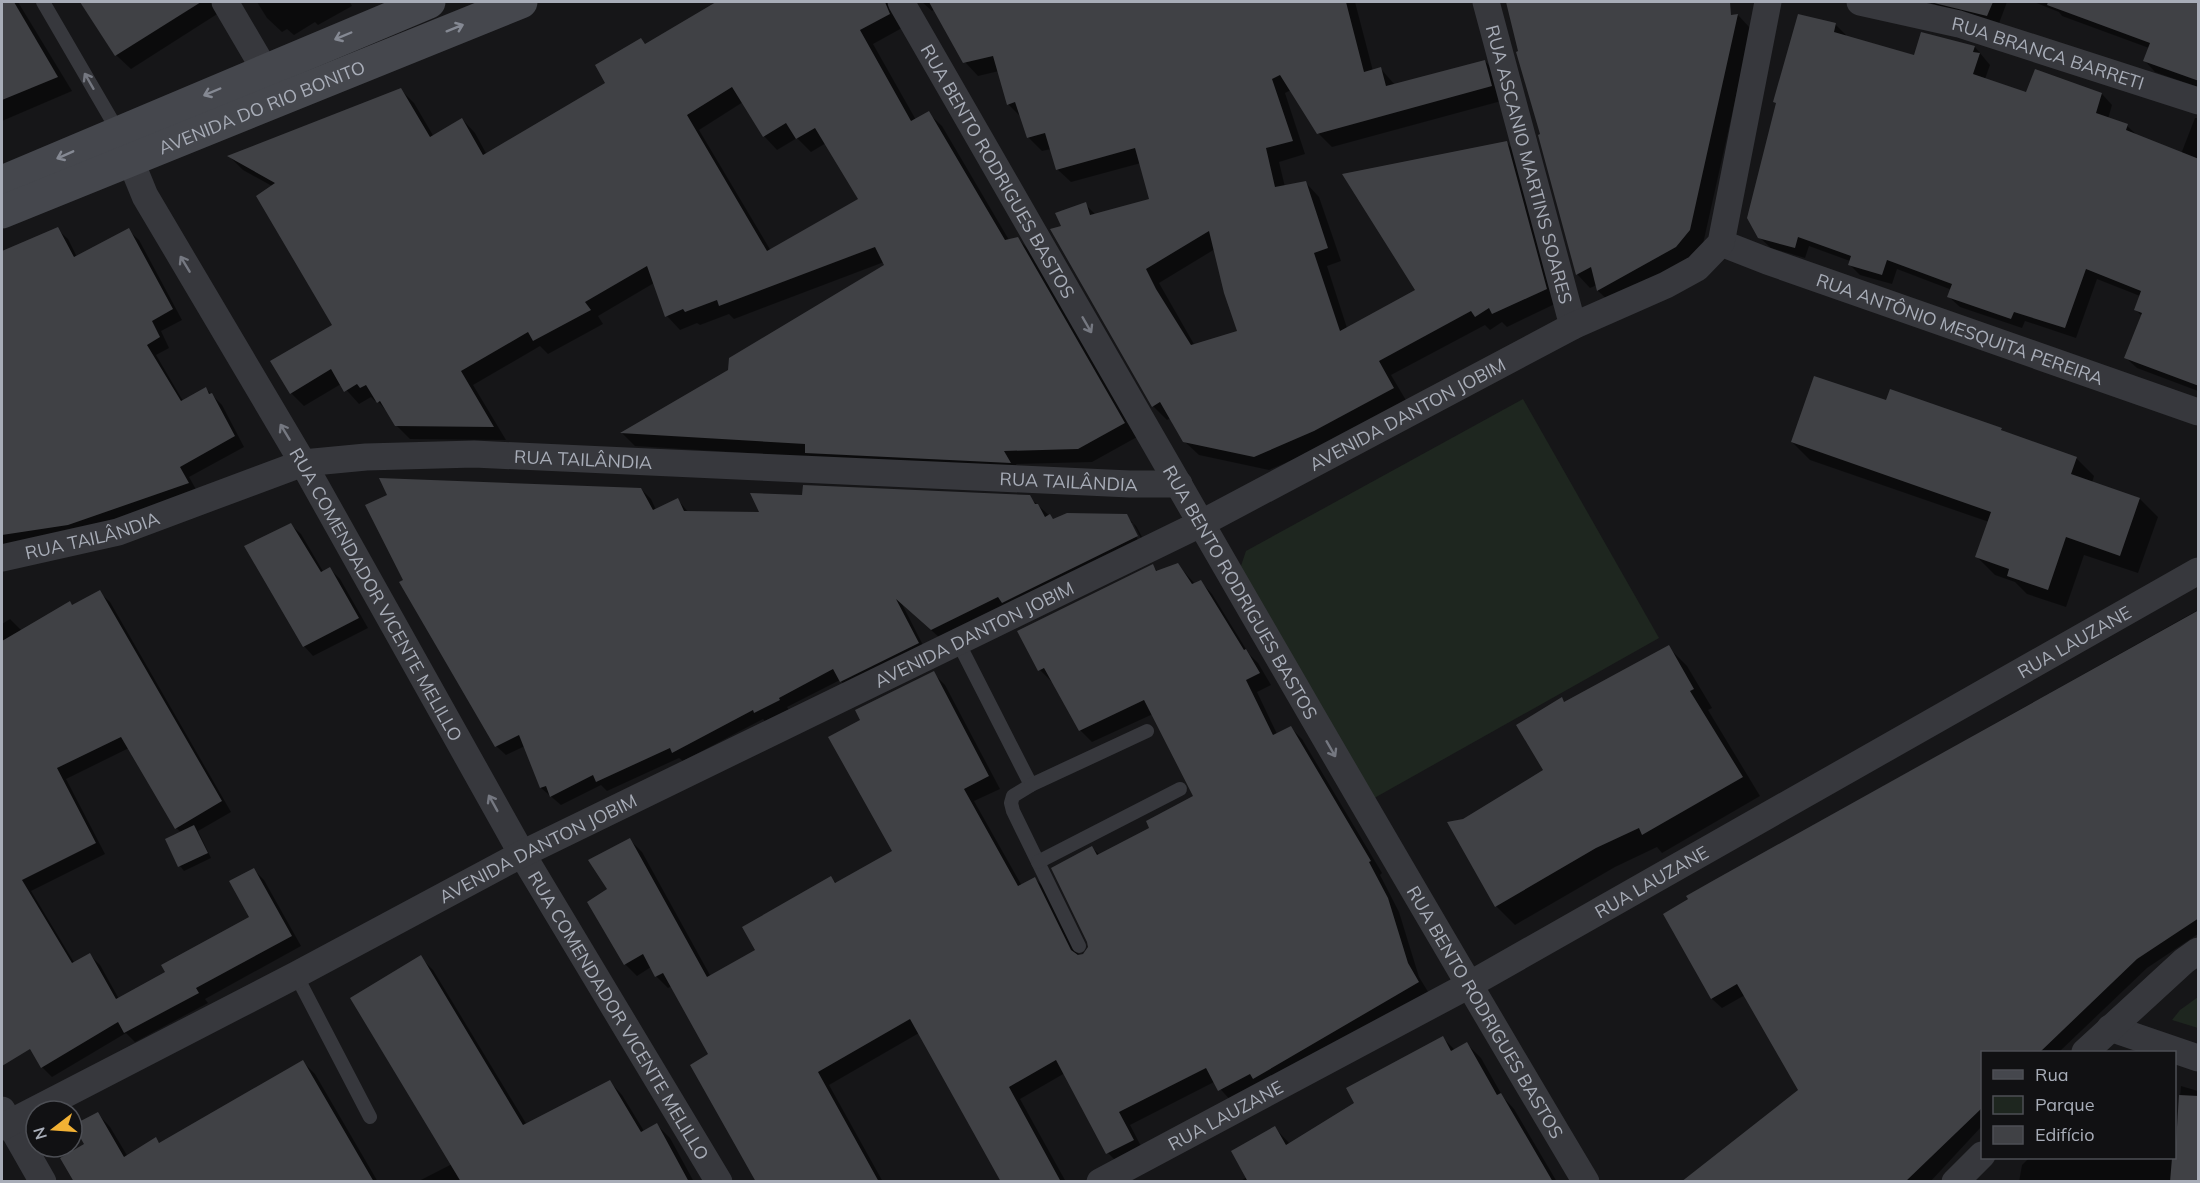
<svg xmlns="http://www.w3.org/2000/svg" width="2200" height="1183" viewBox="0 0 2200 1183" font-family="Mulish,sans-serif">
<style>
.green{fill:#1e261f}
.shadow{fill:#0007;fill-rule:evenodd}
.building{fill:#404145;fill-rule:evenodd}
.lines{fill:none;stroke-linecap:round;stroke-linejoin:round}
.lane{stroke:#37383d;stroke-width:14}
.street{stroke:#37383d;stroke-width:27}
.secondary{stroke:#45474d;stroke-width:33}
.oneway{stroke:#858993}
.oneway2{stroke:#757881}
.labels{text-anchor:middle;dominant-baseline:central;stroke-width:4.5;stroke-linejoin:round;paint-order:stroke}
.street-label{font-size:18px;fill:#a8adb8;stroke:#111113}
</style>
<rect width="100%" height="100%" fill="#161618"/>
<g class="green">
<path d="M 1523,399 L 1659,638 L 1369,801 L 1238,575 L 1246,551 Z"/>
<path d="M 2198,997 L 2198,1028 L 2172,1020 L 2180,1010 Z"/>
</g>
<g class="shadow">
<path d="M 2,2 L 18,2 L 72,91 L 2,121 Z"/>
<path d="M 82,2 L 236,2 L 131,69 L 116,55 Z"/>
<path d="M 257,2 L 350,2 L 352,6 L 318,25 L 315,22 L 294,35 L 287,29 L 282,32 L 267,18 Z"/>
<path d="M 719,2 L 907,2 L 902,28 L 873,44 L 916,120 L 928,113 L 942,126 L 1009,240 L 1017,238 L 1031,252 L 1137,437 L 1092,462 L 1016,464 L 1023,476 L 810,457 L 635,446 L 622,433 L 729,371 L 886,265 L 884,262 L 734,319 L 729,314 L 700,325 L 697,323 L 680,330 L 667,316 L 654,283 L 598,316 L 603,324 L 548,354 L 540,346 L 473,385 L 506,440 L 410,439 L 396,425 L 388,413 L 377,400 L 375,401 L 371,397 L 359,404 L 341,384 L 304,406 L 291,393 L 334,326 L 272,186 L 243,170 L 230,157 L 401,90 L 414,103 L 434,137 L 462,119 L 475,133 L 487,155 L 607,83 L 641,40 L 646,45 ZM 743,102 L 764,136 L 777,150 L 797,138 L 811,152 L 826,143 L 860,199 L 771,251 L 699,130 Z"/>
<path d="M 922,2 L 1355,2 L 1373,71 L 1381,69 L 1395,85 L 1485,61 L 1498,75 L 1505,100 L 1332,147 L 1318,133 L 1291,90 L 1285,93 L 1305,154 L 1279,162 L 1285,187 L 1306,183 L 1319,197 L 1341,261 L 1327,266 L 1347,328 L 1417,291 L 1507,143 L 1520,156 L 1559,302 L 1507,327 L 1502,322 L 1490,330 L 1485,325 L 1391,375 L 1407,402 L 1328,445 L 1269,470 L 1199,455 L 1184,441 L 1171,418 L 1167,420 L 1153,406 L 1052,230 L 1063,228 L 1085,204 L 1096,215 L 1151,200 L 1141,163 L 1071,182 L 1057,169 L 1051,149 L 1042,151 L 1028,137 L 1021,117 L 1008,104 L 999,71 L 978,76 L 965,62 L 935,9 L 932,11 ZM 1215,249 L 1239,332 L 1195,346 L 1159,283 Z"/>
<path d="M 1507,2 L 1654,2 L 1662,28 L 1738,15 L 1751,29 L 1703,244 L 1689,260 L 1612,304 L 1598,291 L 1597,285 L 1590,288 L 1577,274 Z"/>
<path d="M 1926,2 L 2007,2 L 1998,26 L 1943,12 L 1935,4 Z"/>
<path d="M 2034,2 L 2198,2 L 2198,87 L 2155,72 L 2145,61 L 2149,48 L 2062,16 L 2059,12 Z"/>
<path d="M 1835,24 L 1846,35 L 1845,37 L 1915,56 L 1922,34 L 1975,47 L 1990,65 L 1985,79 L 2027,94 L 2036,71 L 2102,94 L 2112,105 L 2108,119 L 2127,126 L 2138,136 L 2181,154 L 2195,118 L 2198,118 L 2198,391 L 2137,368 L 2126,358 L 2142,316 L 2135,309 L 2140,296 L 2097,279 L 2076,338 L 2025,321 L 2022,328 L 1960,307 L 1949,297 L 1952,290 L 1897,269 L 1892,284 L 1860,275 L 1849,264 L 1850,261 L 1809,246 L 1805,258 L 1771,248 L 1759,237 Z"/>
<path d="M 57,229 L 68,239 L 77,257 L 128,230 L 139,240 L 182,320 L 161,331 L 169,348 L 156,355 L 183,401 L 206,389 L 222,405 L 244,447 L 189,477 L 198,493 L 79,534 L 2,547 L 2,253 Z"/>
<path d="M 1886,402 L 2001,429 L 2006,434 L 2076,458 L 2094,476 L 2092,483 L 2140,499 L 2158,517 L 2138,573 L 2084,555 L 2066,607 L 2027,594 L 2015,582 L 1995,575 L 1977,557 L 1989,522 L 1810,460 L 1792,442 Z"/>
<path d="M 641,489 L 651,499 L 656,510 L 678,500 L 689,513 L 762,513 L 804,497 L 1029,497 L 1054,520 L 1126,516 L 1136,526 L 1147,546 L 941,639 L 902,604 L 927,653 L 850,691 L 840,680 L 787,707 L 789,710 L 765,721 L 763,719 L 683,761 L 679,758 L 607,791 L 601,785 L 561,805 L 541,788 L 525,746 L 506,755 L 496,746 ZM 1130,523 L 1133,523 L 1143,542 L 1140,544 Z"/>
<path d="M 291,525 L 301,534 L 324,573 L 330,569 L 340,579 L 368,628 L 313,656 L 304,646 Z"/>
<path d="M 1178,565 L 1195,584 L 1200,581 L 1212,594 L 1249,654 L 1258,663 L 1271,685 L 1257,692 L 1277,734 L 1290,727 L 1302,739 L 1382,873 L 1380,875 L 1399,912 L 1419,977 L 1430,995 L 1232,1102 L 1214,1082 L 1130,1125 L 1144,1152 L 1120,1165 L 1108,1153 L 1065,1073 L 1020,1099 L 1066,1182 L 1003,1182 L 919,1033 L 829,1085 L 883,1182 L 757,1182 L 711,1054 L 672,986 L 668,988 L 656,976 L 651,967 L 637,976 L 625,964 L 609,890 L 630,840 L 642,852 L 711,977 L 757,951 L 831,878 L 837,884 L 894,851 L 862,721 L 933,673 L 945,685 L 1000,789 L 974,801 L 1022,886 L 1035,879 L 1047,890 L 1079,956 L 1084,955 L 1089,948 L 1092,848 L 1100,855 L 1151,828 L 1195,797 L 1153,714 L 1092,742 L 1080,730 L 1053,681 L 1052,682 L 1040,670 L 1019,631 L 1153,566 L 1158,572 Z"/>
<path d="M 99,592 L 110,602 L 231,812 L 198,831 L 211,858 L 184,871 L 180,866 L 181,832 L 176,828 L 129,748 L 66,779 L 105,854 L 31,891 L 75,964 L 90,955 L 100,965 L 119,999 L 167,973 L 251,918 L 254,870 L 264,880 L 301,946 L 205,999 L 208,1003 L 135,1042 L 126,1033 L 52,1077 L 42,1067 L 2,995 L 2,624 L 10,619 L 22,631 Z"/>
<path d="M 2198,610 L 2198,934 L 2147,968 L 2059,1052 L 1982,1052 L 1982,1126 L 1930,1182 L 1683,1182 L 1800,1090 L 1745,995 L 1722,1008 L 1712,999 L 1665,914 L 1716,880 Z"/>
<path d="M 1668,647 L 1687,666 L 1712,708 L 1708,710 L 1760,796 L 1662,853 L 1657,847 L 1615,867 L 1515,925 L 1496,906 L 1463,820 L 1545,771 L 1561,699 L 1565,703 Z"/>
<path d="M 420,957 L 433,970 L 527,1125 L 610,1082 L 622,1095 L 644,1131 L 657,1125 L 670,1138 L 694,1182 L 417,1182 L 452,1164 Z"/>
<path d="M 1443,1038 L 1455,1050 L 1467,1044 L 1481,1058 L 1503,1097 L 1514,1109 L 1557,1182 L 1239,1182 L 1247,1177 L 1275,1128 L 1290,1144 L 1356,1104 Z"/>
<path d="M 303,1062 L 315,1074 L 378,1182 L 75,1182 L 86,1144 L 98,1114 L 110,1127 L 128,1157 L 155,1139 L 161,1144 Z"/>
<path d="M 2181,1086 L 2198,1091 L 2198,1182 L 2019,1182 L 2022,1165 L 2029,1158 L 2174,1158 L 2174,1137 L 2176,1138 Z"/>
</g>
<g class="building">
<path d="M 2,2 L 14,2 L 58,77 L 2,100 Z"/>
<path d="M 80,2 L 201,2 L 115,56 Z"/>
<path d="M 716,2 L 885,2 L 890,14 L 860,30 L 911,121 L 929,111 L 1005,240 L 1018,237 L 1125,423 L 1078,449 L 1004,451 L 1011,463 L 805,453 L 805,444 L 620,433 L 728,370 L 729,358 L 884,265 L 875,247 L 719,306 L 717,300 L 685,312 L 683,309 L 665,317 L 647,266 L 585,302 L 591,310 L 533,341 L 528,332 L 461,371 L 494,427 L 395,426 L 380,401 L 377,403 L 366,385 L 360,388 L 357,384 L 344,392 L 331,369 L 290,394 L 270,361 L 332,325 L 256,196 L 275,183 L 227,156 L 401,88 L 430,137 L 462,118 L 483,155 L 605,83 L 595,65 L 641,38 L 645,44 ZM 732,87 L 763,137 L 786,123 L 796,139 L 815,128 L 858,199 L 767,251 L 687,115 Z"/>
<path d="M 929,2 L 1346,2 L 1364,72 L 1381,67 L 1386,86 L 1485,60 L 1492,86 L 1317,134 L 1280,75 L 1272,79 L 1293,141 L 1266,148 L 1275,187 L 1306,181 L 1328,248 L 1314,253 L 1340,331 L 1415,290 L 1342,174 L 1507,141 L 1547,289 L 1492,314 L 1489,308 L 1475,317 L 1471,311 L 1379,361 L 1394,388 L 1314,431 L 1254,457 L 1183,442 L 1160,402 L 1152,407 L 1050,229 L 1061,226 L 1055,213 L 1086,202 L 1090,215 L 1149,199 L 1135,148 L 1056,170 L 1045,133 L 1027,138 L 1015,102 L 1007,105 L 993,56 L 963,63 ZM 1209,231 L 1224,293 L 1237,331 L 1191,345 L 1156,289 L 1146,269 Z"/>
<path d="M 1506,2 L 1730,2 L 1731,15 L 1738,14 L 1690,230 L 1676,247 L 1597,291 L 1591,267 L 1576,275 L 1538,135 L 1540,134 L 1516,52 L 1518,51 Z"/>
<path d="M 1930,2 L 1993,2 L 1987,16 Z"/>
<path d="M 2048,2 L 2199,2 L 2199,81 L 2143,61 L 2150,43 L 2047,5 Z"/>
<path d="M 1798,14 L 1836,23 L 1834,32 L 1914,55 L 1921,32 L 1975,46 L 1973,52 L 1980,53 L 1973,74 L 2026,92 L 2035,69 L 2102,93 L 2096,113 L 2128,124 L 2126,130 L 2199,159 L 2199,386 L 2124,358 L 2142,313 L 2134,310 L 2141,291 L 2086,269 L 2065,328 L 2014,312 L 2011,319 L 1947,297 L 1952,284 L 1887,260 L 1882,275 L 1848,265 L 1851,256 L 1798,237 L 1795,248 L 1758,238 L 1747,218 L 1776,103 L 1773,102 Z"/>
<path d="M 58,227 L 74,257 L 129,228 L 173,309 L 152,321 L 160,337 L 147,345 L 181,401 L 206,387 L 209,394 L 212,393 L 235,436 L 180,467 L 189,483 L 68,525 L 2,535 L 2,251 Z"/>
<path d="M 1814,376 L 1886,400 L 1890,389 L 2002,428 L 2001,430 L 2077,457 L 2071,474 L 2140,498 L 2120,556 L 2066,537 L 2048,590 L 2007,576 L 2009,569 L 1975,557 L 1991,512 L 1791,442 Z"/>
<path d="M 379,478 L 641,488 L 653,510 L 678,498 L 684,511 L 759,512 L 750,493 L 802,495 L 803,485 L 1030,495 L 1035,504 L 1038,504 L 1045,517 L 1050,514 L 1053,519 L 1067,513 L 1127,514 L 1138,536 L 1002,603 L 998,597 L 931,630 L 896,599 L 919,643 L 840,682 L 833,669 L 779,698 L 780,700 L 754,713 L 753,710 L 672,753 L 670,748 L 596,782 L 593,775 L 550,797 L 546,786 L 540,788 L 519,735 L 495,747 L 399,582 L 403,580 L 365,505 L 387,495 Z"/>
<path d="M 291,523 L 321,572 L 330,567 L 359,618 L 303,647 L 244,546 Z"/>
<path d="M 1178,563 L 1192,584 L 1201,580 L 1244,650 L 1246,649 L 1260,673 L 1246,680 L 1273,735 L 1291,726 L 1371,861 L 1369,862 L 1388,898 L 1408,963 L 1419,982 L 1253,1079 L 1250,1074 L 1218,1091 L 1206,1068 L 1119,1112 L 1134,1140 L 1106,1154 L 1056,1060 L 1009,1087 L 1061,1182 L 1001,1182 L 910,1019 L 818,1072 L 879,1182 L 756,1182 L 690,1065 L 708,1054 L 663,973 L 655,977 L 643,954 L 624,965 L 587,902 L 607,889 L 588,860 L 630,838 L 707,977 L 755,950 L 742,927 L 831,876 L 835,883 L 892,851 L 828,737 L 860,720 L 855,710 L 934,671 L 989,776 L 964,789 L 1018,886 L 1035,877 L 1071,950 L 1078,955 L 1083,954 L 1088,947 L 1087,942 L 1051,868 L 1092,846 L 1097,855 L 1149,828 L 1146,821 L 1193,796 L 1144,700 L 1079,731 L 1044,668 L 1038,671 L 1017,631 L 1153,564 L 1156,571 Z"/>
<path d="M 100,590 L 222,801 L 175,829 L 121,737 L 57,768 L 96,843 L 22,880 L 72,963 L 90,953 L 116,999 L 165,972 L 161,965 L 249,917 L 229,881 L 254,868 L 292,936 L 196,988 L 199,993 L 124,1033 L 118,1022 L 41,1068 L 30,1049 L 2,1066 L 2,641 L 70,601 L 72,605 Z"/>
<path d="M 2199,610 L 2199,918 L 2137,959 L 2039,1053 L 1983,1053 L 1983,1107 L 1905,1182 L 1681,1182 L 1798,1090 L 1737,984 L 1711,999 L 1663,914 L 1688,899 L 1686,896 L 1716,879 Z"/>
<path d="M 1669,645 L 1694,689 L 1690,691 L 1743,777 L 1642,835 L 1639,828 L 1596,848 L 1495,907 L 1447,822 L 1463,819 L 1543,770 L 1516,725 L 1562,697 L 1564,702 Z"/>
<path d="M 194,825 L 208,853 L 178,867 L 165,839 Z"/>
<path d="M 421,955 L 523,1125 L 610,1080 L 641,1132 L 657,1123 L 689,1182 L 461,1182 L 350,998 Z"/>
<path d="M 1443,1036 L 1451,1051 L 1467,1042 L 1497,1095 L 1501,1093 L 1553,1182 L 1248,1182 L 1231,1151 L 1275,1126 L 1286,1145 L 1354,1103 L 1346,1088 Z"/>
<path d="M 303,1060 L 374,1182 L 74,1182 L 60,1158 L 84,1144 L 73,1125 L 98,1112 L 124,1157 L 156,1137 L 159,1143 Z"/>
<path d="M 2179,1095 L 2199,1096 L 2199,1182 L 2170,1182 L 2172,1158 L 2175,1158 Z"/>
</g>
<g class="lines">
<g class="lane">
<path d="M 43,2 L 118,131"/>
<path d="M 958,642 L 1031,785 L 1013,796 L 1011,803 L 1013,811 L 1079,946"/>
<path d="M 1031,785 L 1147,731"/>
<path d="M 1038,862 L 1180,789"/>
<path d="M 296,975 L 370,1117"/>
</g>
<g class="street">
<path d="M 225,2 L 276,89"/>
<path id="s1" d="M 901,2 C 1128,396 1353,791 1586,1182"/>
<path id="s2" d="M 1486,2 L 1573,326"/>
<path id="s3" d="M 1860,2 L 1959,24 L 2198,101"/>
<path id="s4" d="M 123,142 L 145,196 L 303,463 L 522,854 L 719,1182"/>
<path id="s5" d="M 1721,243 L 1767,261 L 2198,412"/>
<path id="s6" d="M 2,558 L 118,532 L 303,463 L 366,457 L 474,454 L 1130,484 L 1179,484"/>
<path d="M 2110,1028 L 2198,1058"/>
<path d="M 2085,1052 L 2184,961 L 2198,951"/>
<path d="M 2,1110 L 43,1182"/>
<path id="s7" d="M 2,1127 L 296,975 L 522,854 L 1200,524 L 1573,326 L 1666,285 L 1697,268 L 1721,243 L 1768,2"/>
<path id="s8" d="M 1100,1182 L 1469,985 L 2198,571"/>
<path d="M 1955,1182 L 1982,1155"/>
</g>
<g class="secondary">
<path d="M 2,182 L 429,2"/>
<path id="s9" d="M 2,212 L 521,2"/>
</g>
</g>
<defs><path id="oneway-shaft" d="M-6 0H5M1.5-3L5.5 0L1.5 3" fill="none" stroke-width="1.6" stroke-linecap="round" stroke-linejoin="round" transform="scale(1.5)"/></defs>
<g class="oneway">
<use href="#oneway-shaft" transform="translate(455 28) rotate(-22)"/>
<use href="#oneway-shaft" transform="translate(343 36) rotate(157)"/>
<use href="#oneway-shaft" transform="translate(212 92) rotate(157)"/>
<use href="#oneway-shaft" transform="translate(65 155) rotate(156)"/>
</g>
<g class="oneway2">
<use href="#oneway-shaft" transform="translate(89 81) rotate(-120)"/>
<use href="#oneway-shaft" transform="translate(185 264) rotate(-121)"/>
<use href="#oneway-shaft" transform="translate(1087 325) rotate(60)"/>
<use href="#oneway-shaft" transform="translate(285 432) rotate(-121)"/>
<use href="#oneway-shaft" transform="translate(1331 749) rotate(60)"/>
<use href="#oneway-shaft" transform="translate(493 803) rotate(-119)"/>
</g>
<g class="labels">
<g class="street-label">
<text stroke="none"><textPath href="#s3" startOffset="195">RUA BRANCA BARRETI</textPath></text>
<text stroke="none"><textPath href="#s9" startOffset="280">AVENIDA DO RIO BONITO</textPath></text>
<text stroke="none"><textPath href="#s2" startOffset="168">RUA ASCANIO MARTINS SOARES</textPath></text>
<text stroke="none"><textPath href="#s1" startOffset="195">RUA BENTO RODRIGUES BASTOS</textPath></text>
<text stroke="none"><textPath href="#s5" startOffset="254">RUA ANTÔNIO MESQUITA PEREIRA</textPath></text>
<text stroke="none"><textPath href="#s7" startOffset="1576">AVENIDA DANTON JOBIM</textPath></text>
<text stroke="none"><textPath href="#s6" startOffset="597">RUA TAILÂNDIA</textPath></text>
<text stroke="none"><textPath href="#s6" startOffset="1083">RUA TAILÂNDIA</textPath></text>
<text stroke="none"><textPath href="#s6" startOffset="93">RUA TAILÂNDIA</textPath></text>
<text stroke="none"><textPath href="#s1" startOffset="681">RUA BENTO RODRIGUES BASTOS</textPath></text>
<text stroke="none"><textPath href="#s4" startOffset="519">RUA COMENDADOR VICENTE MELILLO</textPath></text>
<text stroke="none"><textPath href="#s7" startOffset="1090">AVENIDA DANTON JOBIM</textPath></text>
<text stroke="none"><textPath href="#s8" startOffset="1114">RUA LAUZANE</textPath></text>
<text stroke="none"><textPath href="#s7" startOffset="604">AVENIDA DANTON JOBIM</textPath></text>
<text stroke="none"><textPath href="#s8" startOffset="628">RUA LAUZANE</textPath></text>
<text stroke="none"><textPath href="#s1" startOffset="1167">RUA BENTO RODRIGUES BASTOS</textPath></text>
<text stroke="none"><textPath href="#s4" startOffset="1005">RUA COMENDADOR VICENTE MELILLO</textPath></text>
<text stroke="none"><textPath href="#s8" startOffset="142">RUA LAUZANE</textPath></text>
</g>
</g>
<rect width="2200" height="1183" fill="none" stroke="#a8adb8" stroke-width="6"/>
<rect x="1981" y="1051" width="195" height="108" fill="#111113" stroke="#4d4f55" stroke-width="1.5"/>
<rect x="1993" y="1070" width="30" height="9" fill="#45474d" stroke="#4d4f55" stroke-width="1.5"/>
<text x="2035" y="1081" font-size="18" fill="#a8adb8">Rua</text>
<rect x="1993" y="1096" width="30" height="18" fill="#1e261f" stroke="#4d4f55" stroke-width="1.5"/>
<text x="2035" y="1111" font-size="18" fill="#a8adb8">Parque</text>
<rect x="1993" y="1126" width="30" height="18" fill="#404145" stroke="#4d4f55" stroke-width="1.5"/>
<text x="2035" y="1141" font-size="18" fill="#a8adb8">Edifício</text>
<g transform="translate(54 1129) rotate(253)"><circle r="28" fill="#111113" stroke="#4d4f55" stroke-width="1.5"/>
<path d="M0-4.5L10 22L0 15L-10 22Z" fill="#f2b134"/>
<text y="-9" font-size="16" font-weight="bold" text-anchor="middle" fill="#a8adb8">N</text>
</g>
</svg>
